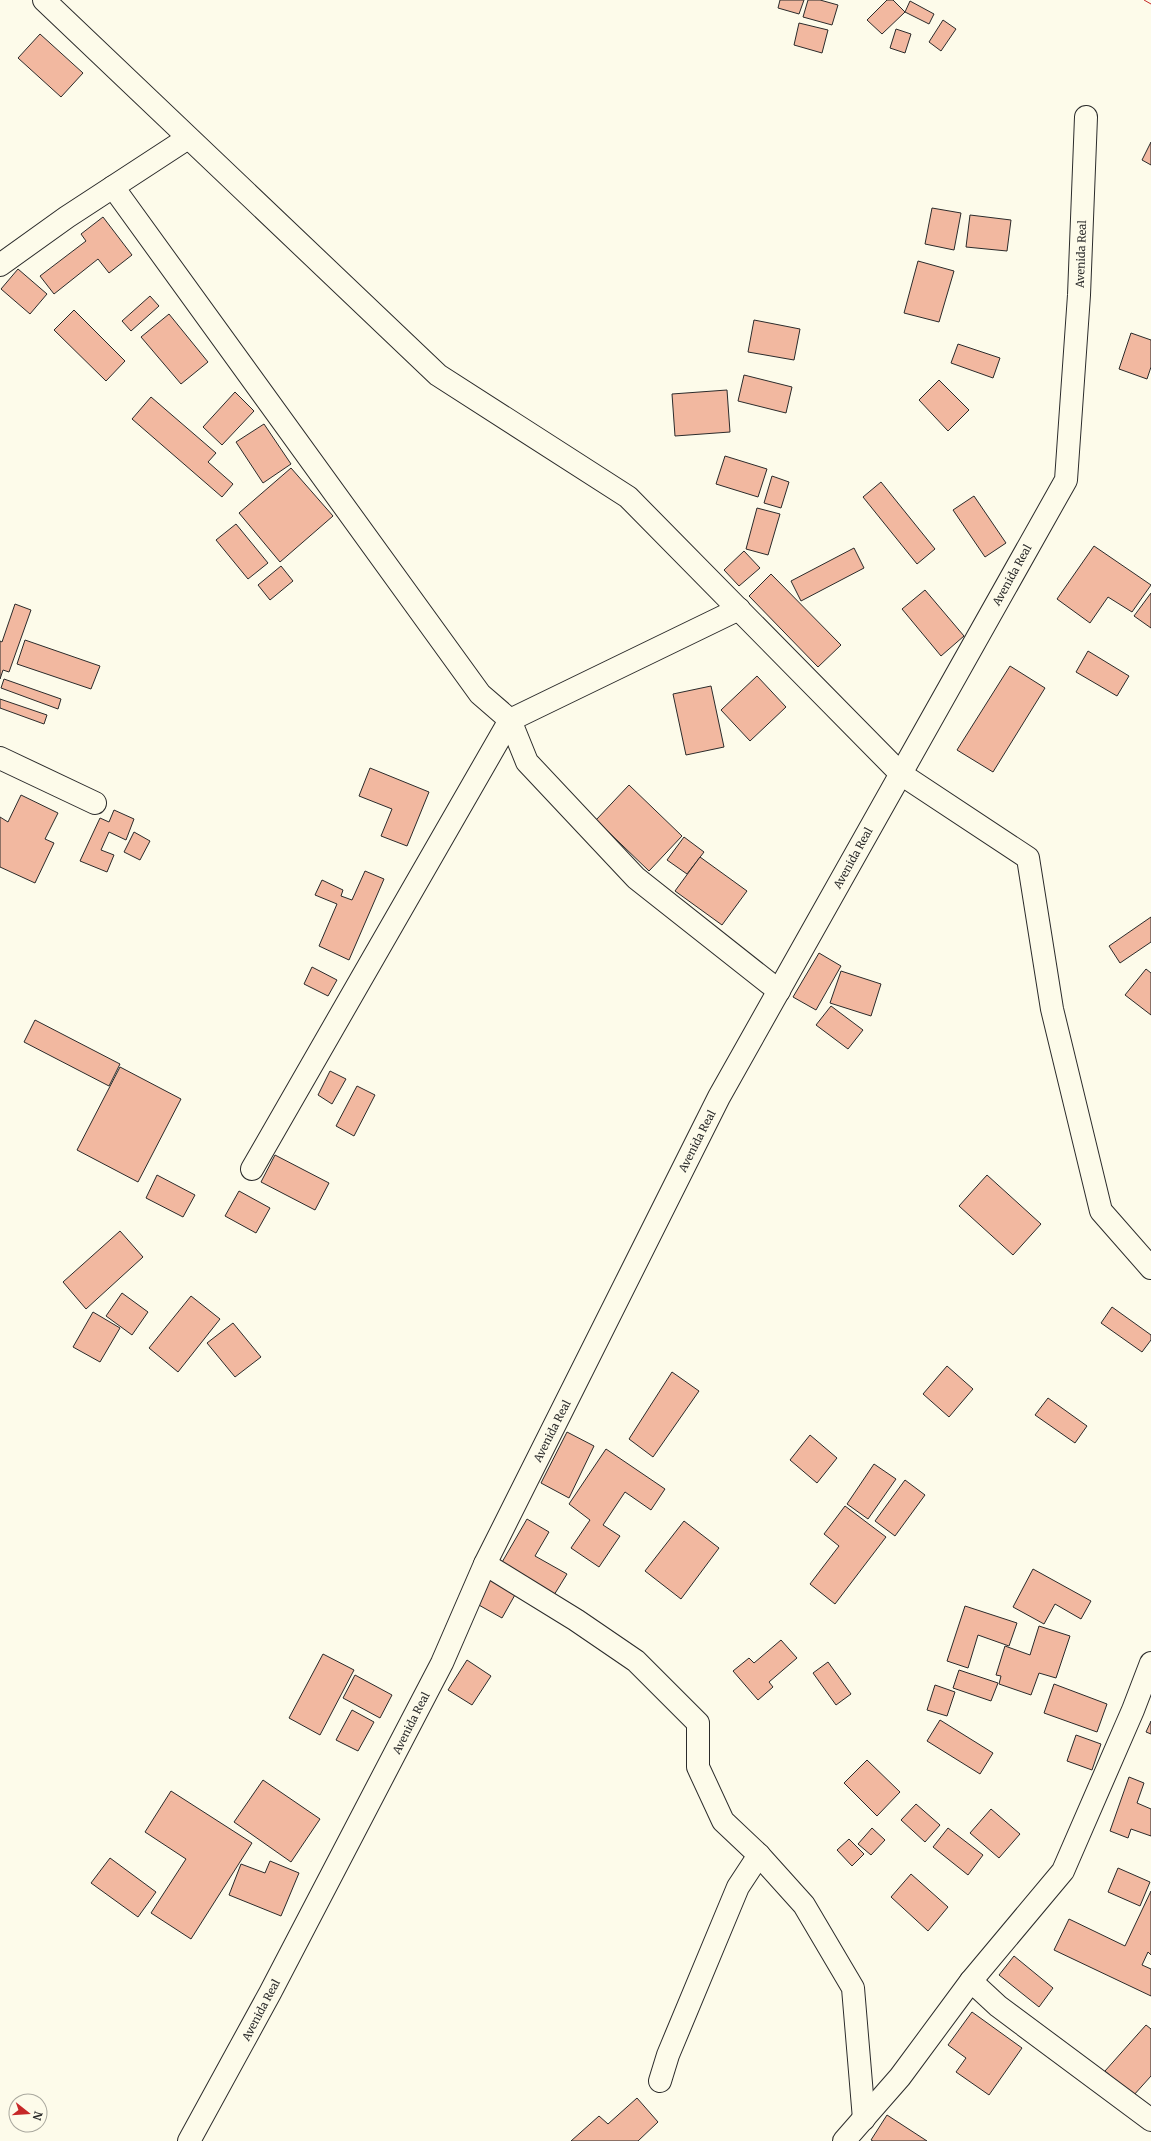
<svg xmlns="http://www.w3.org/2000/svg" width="1151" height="2141" viewBox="0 0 1151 2141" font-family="Merriweather,serif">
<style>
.building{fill:#f2b8a0;stroke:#2b2b2b}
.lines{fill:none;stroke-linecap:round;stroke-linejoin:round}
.minor-casing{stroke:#2b2b2b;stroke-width:24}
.minor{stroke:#fdfbea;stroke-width:22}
.power{stroke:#c62828;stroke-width:1;stroke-dasharray:14 3 2 3;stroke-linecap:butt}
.labels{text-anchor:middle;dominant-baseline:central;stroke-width:3;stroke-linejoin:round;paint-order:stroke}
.street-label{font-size:11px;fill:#2b2b2b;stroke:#fdfbea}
</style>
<rect width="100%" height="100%" fill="#fdfbea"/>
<g class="building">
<path d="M 780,0 L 804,0 L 799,14 L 778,8 Z"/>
<path d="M 808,0 L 820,0 L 838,5 L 832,25 L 803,17 Z"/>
<path d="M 887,0 L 893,0 L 905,12 L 882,34 L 867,20 Z"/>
<path d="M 910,1 L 934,14 L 929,24 L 905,12 Z"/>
<path d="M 943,20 L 956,29 L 941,51 L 929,42 Z"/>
<path d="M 799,23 L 828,30 L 822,53 L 794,45 Z"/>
<path d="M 896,29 L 911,34 L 905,53 L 890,48 Z"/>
<path d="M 40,34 L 83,73 L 61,97 L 18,58 Z"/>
<path d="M 1151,142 L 1151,165 L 1142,160 Z"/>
<path d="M 932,208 L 961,213 L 954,250 L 925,244 Z"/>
<path d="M 970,215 L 1011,220 L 1007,251 L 966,247 Z"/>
<path d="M 103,217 L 132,255 L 109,273 L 98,259 L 54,294 L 40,276 L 86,241 L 81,234 Z"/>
<path d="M 918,261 L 954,271 L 939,322 L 904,313 Z"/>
<path d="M 18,269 L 47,294 L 30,314 L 1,289 Z"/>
<path d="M 150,296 L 159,306 L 131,331 L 122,321 Z"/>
<path d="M 74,310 L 125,361 L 106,381 L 54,330 Z"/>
<path d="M 169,314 L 208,362 L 181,384 L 141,337 Z"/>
<path d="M 754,320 L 800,329 L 794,360 L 748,352 Z"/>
<path d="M 1131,333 L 1151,340 L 1151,367 L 1147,379 L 1119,369 Z"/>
<path d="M 958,344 L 1000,358 L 993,378 L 951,363 Z"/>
<path d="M 744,375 L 792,387 L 786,413 L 738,401 Z"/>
<path d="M 939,380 L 969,410 L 948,431 L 919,400 Z"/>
<path d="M 727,390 L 730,432 L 675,436 L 672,394 Z"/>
<path d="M 235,392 L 254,411 L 222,445 L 203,427 Z"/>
<path d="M 151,397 L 216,453 L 208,462 L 233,484 L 222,497 L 132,419 Z"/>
<path d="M 264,424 L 291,464 L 263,483 L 236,442 Z"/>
<path d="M 725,456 L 767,469 L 758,497 L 716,484 Z"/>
<path d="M 291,468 L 333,516 L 280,562 L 239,513 Z"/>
<path d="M 772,476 L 789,482 L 781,508 L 764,503 Z"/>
<path d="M 881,482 L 935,549 L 917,564 L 863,497 Z"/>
<path d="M 974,496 L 1006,543 L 985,557 L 953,510 Z"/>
<path d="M 757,508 L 780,514 L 768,555 L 746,549 Z"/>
<path d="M 236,524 L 268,563 L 248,579 L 216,540 Z"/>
<path d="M 1094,546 L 1151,585 L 1132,612 L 1108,597 L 1090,623 L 1057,599 Z"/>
<path d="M 854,548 L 864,568 L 801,601 L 791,581 Z"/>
<path d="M 744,551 L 760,568 L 739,586 L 724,570 Z"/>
<path d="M 281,566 L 293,581 L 270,600 L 258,585 Z"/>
<path d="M 771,574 L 841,645 L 818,667 L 749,596 Z"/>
<path d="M 925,590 L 964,636 L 941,656 L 902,609 Z"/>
<path d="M 1151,593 L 1151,628 L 1134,616 Z"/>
<path d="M 15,604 L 31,610 L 9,672 L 3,670 L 0,679 L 0,641 L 2,642 Z"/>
<path d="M 25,640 L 100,666 L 91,689 L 17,664 Z"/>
<path d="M 1088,651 L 1129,676 L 1117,696 L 1076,672 Z"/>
<path d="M 1010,666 L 1045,688 L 993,772 L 957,750 Z"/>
<path d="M 757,676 L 786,707 L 750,741 L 721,710 Z"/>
<path d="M 4,679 L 61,699 L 58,709 L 1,688 Z"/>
<path d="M 711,686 L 724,747 L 686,755 L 673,694 Z"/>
<path d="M 0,699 L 47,715 L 44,724 L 0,708 Z"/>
<path d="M 370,768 L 429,792 L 407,846 L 381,836 L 392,809 L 359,796 Z"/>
<path d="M 629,785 L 682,836 L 649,871 L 596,820 Z"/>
<path d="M 21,795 L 58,813 L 45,839 L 54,843 L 35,883 L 0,867 L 0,817 L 8,822 Z"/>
<path d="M 114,810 L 134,819 L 126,840 L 109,832 L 101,850 L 114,855 L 107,872 L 80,861 L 100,818 L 109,822 Z"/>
<path d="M 134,832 L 150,841 L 140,860 L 124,852 Z"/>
<path d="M 684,837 L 704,852 L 687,874 L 667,860 Z"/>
<path d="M 700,857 L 747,891 L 722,925 L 675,891 Z"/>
<path d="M 365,871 L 384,879 L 349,960 L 319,946 L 337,904 L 315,895 L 322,880 L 343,890 L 341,896 L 352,900 Z"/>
<path d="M 1151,917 L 1151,942 L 1120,963 L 1109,946 Z"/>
<path d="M 819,953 L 841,966 L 816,1010 L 793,997 Z"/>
<path d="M 312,967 L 337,980 L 328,996 L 304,984 Z"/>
<path d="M 1146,969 L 1151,973 L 1151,1015 L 1125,995 Z"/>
<path d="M 841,971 L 881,984 L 871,1016 L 830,1003 Z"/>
<path d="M 831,1006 L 863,1030 L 848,1049 L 816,1025 Z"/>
<path d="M 35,1020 L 120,1064 L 109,1086 L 24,1042 Z"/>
<path d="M 120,1067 L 181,1099 L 138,1182 L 77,1150 Z"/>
<path d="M 330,1071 L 346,1079 L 332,1104 L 318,1095 Z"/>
<path d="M 357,1086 L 375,1095 L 354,1136 L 336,1126 Z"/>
<path d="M 275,1155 L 329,1183 L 315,1210 L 261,1182 Z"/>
<path d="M 157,1175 L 195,1195 L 183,1217 L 146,1198 Z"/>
<path d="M 987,1175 L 1041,1224 L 1013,1255 L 959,1206 Z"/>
<path d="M 239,1191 L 270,1208 L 256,1233 L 225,1216 Z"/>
<path d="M 120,1231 L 143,1257 L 86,1309 L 63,1282 Z"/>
<path d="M 122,1293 L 148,1312 L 132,1335 L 106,1316 Z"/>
<path d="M 191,1296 L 220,1319 L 178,1372 L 149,1348 Z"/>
<path d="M 1112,1307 L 1151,1335 L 1151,1340 L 1142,1352 L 1101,1323 Z"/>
<path d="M 93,1312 L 120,1328 L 100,1362 L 73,1347 Z"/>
<path d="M 233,1323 L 261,1357 L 235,1377 L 207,1343 Z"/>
<path d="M 947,1366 L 973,1389 L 949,1417 L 923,1394 Z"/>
<path d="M 672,1372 L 699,1391 L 653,1457 L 629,1439 Z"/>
<path d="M 1048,1398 L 1087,1426 L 1075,1443 L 1035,1415 Z"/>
<path d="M 567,1432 L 594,1446 L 569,1498 L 541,1483 Z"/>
<path d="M 810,1435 L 837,1458 L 817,1483 L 790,1460 Z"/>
<path d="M 606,1449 L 665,1489 L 651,1510 L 625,1492 L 603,1525 L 620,1536 L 599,1567 L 571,1548 L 590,1520 L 569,1504 Z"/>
<path d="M 874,1464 L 896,1479 L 868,1519 L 847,1504 Z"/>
<path d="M 905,1480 L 925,1495 L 895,1536 L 875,1521 Z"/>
<path d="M 845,1506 L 886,1537 L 835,1604 L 810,1584 L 839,1546 L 824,1534 Z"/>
<path d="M 527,1519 L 549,1532 L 535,1556 L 567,1574 L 554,1595 L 501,1564 Z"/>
<path d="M 684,1521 L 719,1548 L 681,1599 L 645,1571 Z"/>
<path d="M 1033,1569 L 1091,1601 L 1081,1619 L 1055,1604 L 1044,1624 L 1013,1607 Z"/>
<path d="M 490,1579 L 516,1593 L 502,1618 L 477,1604 Z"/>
<path d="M 965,1606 L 1017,1623 L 1009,1646 L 978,1635 L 968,1668 L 947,1661 Z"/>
<path d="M 1039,1626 L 1070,1636 L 1056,1678 L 1039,1673 L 1031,1695 L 999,1684 L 1001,1676 L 996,1675 L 1005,1646 L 1030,1655 Z"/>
<path d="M 781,1640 L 797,1658 L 769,1682 L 773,1687 L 758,1700 L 733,1671 L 749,1658 L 754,1663 Z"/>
<path d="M 323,1654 L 354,1670 L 320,1735 L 289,1718 Z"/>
<path d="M 467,1660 L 491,1676 L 472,1705 L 448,1690 Z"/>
<path d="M 828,1662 L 851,1694 L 836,1705 L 813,1673 Z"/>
<path d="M 959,1670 L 998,1683 L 991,1701 L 953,1688 Z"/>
<path d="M 355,1675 L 392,1695 L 380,1718 L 343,1698 Z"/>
<path d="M 1054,1684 L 1107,1704 L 1097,1732 L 1044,1713 Z"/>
<path d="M 935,1685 L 955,1692 L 947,1716 L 927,1710 Z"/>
<path d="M 352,1710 L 374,1722 L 358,1751 L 336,1740 Z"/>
<path d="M 940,1720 L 993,1753 L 980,1774 L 927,1741 Z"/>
<path d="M 1151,1721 L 1151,1734 L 1146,1732 Z"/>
<path d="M 1076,1735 L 1101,1744 L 1092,1770 L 1067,1761 Z"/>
<path d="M 867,1760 L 900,1792 L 877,1816 L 844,1783 Z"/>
<path d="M 1129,1777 L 1144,1783 L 1137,1803 L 1151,1809 L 1151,1836 L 1131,1829 L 1128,1838 L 1110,1831 Z"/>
<path d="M 263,1780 L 320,1819 L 291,1862 L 234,1822 Z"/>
<path d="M 171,1791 L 252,1843 L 191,1939 L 151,1913 L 186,1859 L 145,1832 Z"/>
<path d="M 916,1804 L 940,1825 L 925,1842 L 901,1820 Z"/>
<path d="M 991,1809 L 1020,1834 L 999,1858 L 970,1833 Z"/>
<path d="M 872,1828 L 885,1840 L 871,1855 L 858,1844 Z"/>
<path d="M 948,1828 L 983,1855 L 968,1875 L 933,1847 Z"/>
<path d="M 849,1839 L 864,1854 L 852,1866 L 837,1850 Z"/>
<path d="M 110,1858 L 156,1892 L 138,1917 L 91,1883 Z"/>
<path d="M 270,1861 L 299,1873 L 281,1916 L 229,1895 L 241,1864 L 265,1873 Z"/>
<path d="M 1118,1868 L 1150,1882 L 1140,1906 L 1108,1892 Z"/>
<path d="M 911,1874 L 948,1907 L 928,1931 L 891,1897 Z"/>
<path d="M 1151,1891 L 1151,1955 L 1148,1952 L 1142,1965 L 1151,1969 L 1151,1996 L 1054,1950 L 1069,1919 L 1125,1946 Z"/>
<path d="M 1014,1956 L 1053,1988 L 1039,2007 L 999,1975 Z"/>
<path d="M 972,2012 L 1022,2048 L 989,2095 L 956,2072 L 966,2058 L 948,2045 Z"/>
<path d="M 1146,2025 L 1151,2029 L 1151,2076 L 1133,2096 L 1105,2071 Z"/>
<path d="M 637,2098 L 658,2122 L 638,2141 L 571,2141 L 599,2116 L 608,2124 Z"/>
<path d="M 887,2115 L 927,2141 L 873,2141 L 871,2140 Z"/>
</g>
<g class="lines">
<g class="minor-casing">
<g id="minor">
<path d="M 44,0 L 438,375 L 628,497 L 901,774 L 1028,858 L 1052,1009 L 1101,1211 L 1151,1268"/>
<path d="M 113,187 L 480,694 L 510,720 L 527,762 L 636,878 L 779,991"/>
<path d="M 0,265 L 67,217 L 188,138"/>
<path d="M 0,758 L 95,803"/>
<path d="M 252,1169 L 510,720 L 739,609"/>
<path d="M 485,1564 L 576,1620 L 636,1661 L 698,1723 L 698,1767 L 723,1821 L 759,1855 L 804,1905 L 853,1988 L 864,2119"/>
<path d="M 971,1981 L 998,2006 L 1151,2120"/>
<path d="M 660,2081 L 668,2055 L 738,1887 L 759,1855"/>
<path d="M 189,2141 L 270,1993 L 442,1663 L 485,1564 L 719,1097 L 1066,480 L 1079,295 L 1086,117"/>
<path d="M 844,2141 L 900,2077 L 971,1981 L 1063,1871 L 1133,1710 L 1151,1663"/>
</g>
</g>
<use href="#minor" class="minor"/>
<path class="power" d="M 1144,0 L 1151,4"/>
</g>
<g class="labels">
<g class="street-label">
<text transform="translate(1081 254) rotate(-88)">Avenida Real</text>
<text transform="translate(1012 575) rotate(-61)">Avenida Real</text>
<text transform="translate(853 858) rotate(-61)">Avenida Real</text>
<text transform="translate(697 1141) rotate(-63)">Avenida Real</text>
<text transform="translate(552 1431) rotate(-63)">Avenida Real</text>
<text transform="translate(411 1723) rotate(-63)">Avenida Real</text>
<text transform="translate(261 2010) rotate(-62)">Avenida Real</text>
</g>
</g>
<g transform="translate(28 2113) rotate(107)"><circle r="19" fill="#fdfbea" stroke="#a9a89e"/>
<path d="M0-3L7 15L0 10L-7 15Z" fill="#c62828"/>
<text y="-6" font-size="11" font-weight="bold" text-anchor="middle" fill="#2b2b2b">N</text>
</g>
</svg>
